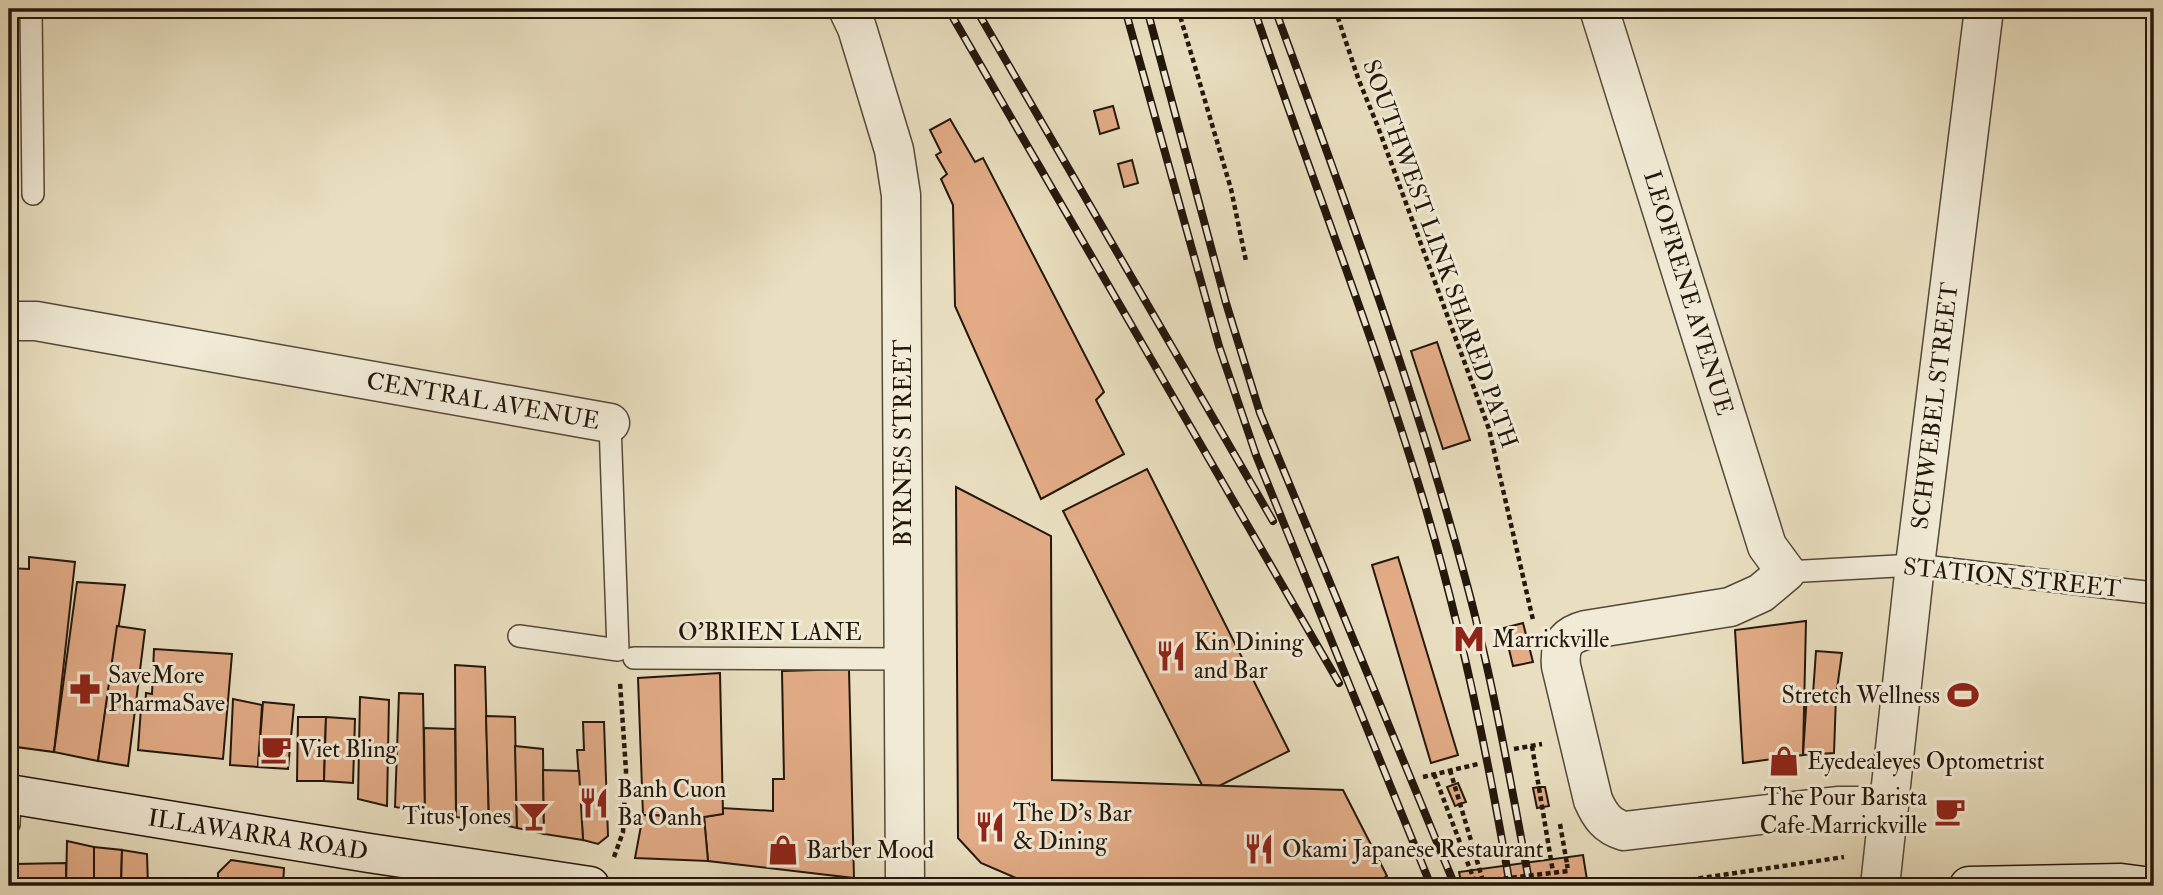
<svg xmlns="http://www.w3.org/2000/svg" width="2163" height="895" viewBox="0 0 2163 895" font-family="'IM FELL Double Pica',serif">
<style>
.building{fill:#e3ac87;stroke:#23160b;stroke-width:2}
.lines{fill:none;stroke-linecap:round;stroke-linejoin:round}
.service-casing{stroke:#544838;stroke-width:24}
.minor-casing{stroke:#544838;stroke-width:41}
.secondary-casing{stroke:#23160b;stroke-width:41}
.path{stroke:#23160b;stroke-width:4.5;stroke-dasharray:5 3.5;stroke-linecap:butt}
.service{stroke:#f1ead6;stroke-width:21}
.minor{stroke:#f1ead6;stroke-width:38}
.secondary{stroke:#f1ead6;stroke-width:38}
.rail-casing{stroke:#23160b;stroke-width:8}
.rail{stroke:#f1ead6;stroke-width:5;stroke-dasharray:16;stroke-linecap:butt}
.path-bridge{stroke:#23160b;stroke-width:4.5;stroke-dasharray:5 3.5;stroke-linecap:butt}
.labels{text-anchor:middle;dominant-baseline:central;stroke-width:6;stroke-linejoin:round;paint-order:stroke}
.street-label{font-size:24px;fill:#23160b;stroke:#f1ead6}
.poi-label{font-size:24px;fill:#23160b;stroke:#f1ead6;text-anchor:start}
</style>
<rect width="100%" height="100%" fill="#e9dfc0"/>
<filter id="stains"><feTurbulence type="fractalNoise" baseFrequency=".00286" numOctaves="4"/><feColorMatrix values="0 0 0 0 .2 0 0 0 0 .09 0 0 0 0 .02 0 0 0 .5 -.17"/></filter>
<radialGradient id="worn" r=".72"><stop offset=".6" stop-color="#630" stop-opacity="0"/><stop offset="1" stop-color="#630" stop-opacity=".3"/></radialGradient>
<g class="building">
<path d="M 1113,106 L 1119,128 L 1100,134 L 1094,111 Z"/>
<path d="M 950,119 L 975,162 L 983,158 L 1104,392 L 1096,400 L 1124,454 L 1041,499 L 955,306 L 953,205 L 941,179 L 947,174 L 936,155 L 941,152 L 930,130 Z"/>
<path d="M 1132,160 L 1138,183 L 1124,187 L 1118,164 Z"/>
<path d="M 1437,342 L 1470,440 L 1443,449 L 1411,351 Z"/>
<path d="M 1147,469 L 1289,751 L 1219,786 L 1202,785 L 1063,511 Z"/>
<path d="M 956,487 L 1051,536 L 1052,780 L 1343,790 L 1387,876 L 1371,886 L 1023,881 L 981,863 L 958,838 Z"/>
<path d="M 29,557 L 75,562 L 54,752 L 9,746 L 9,568 L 29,569 Z"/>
<path d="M 1398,557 L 1458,755 L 1431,763 L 1372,565 Z"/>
<path d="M 77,582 L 125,585 L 98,761 L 54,752 Z"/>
<path d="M 1806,621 L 1803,755 L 1743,763 L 1735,630 Z"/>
<path d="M 1523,623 L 1533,662 L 1513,666 L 1504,628 Z"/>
<path d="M 117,626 L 145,630 L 128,766 L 98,761 Z"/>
<path d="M 154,649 L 232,654 L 223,759 L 138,750 L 141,708 L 145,709 L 146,693 L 152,694 Z"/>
<path d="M 1816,651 L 1842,653 L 1836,696 L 1813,694 Z"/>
<path d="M 455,665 L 485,667 L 489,822 L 456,817 Z"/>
<path d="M 849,669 L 854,878 L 708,861 L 704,817 L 723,814 L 722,808 L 773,811 L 773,779 L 784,779 L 782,671 Z"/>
<path d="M 720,673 L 723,814 L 704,817 L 643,815 L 638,678 Z"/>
<path d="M 399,693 L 423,694 L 425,812 L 395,807 Z"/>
<path d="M 1807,694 L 1836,696 L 1834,753 L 1803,755 Z"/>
<path d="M 360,697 L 389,700 L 387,806 L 358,799 Z"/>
<path d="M 233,699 L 262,705 L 258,767 L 230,765 Z"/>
<path d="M 263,702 L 294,705 L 288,769 L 258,767 Z"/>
<path d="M 486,716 L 515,717 L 517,828 L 489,822 Z"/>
<path d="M 298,717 L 326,717 L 324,781 L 297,781 Z"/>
<path d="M 326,717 L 355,719 L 353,783 L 324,781 Z"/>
<path d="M 583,722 L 604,722 L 608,836 L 598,844 L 583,840 L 577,750 L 584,750 Z"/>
<path d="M 424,728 L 455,729 L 456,817 L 425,812 Z"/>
<path d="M 515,746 L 543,749 L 544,834 L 517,828 Z"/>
<path d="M 543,770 L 579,771 L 583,840 L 544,834 Z"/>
<path d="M 1458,783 L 1466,802 L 1455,806 L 1447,787 Z"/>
<path d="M 1539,787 L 1545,787 L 1549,806 L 1537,808 L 1533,788 Z"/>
<path d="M 643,815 L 704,817 L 708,861 L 635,858 Z"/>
<path d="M 67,841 L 94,847 L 94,886 L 66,886 Z"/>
<path d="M 94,847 L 122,850 L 121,886 L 94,886 Z"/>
<path d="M 122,850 L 147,854 L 148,886 L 121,886 Z"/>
<path d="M 1583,855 L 1588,886 L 1462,886 L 1459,872 Z"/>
<path d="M 231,860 L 284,868 L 283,886 L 218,886 L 218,873 Z"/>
<path d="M 66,863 L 66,886 L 15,886 L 15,864 Z"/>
<path d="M 283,878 L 313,883 L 313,886 L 283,886 Z"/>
<path d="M 211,879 L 211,886 L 160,886 L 160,880 Z"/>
</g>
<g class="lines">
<g class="service-casing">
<g id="service">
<path d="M 31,9 L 33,194"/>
<path d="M 1786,572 L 1915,565 L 2154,593"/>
<path d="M 519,636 L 618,650 L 610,423"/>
<path d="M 634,658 L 905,659"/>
<path d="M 9,824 L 10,795"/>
</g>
</g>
<g class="minor-casing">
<g id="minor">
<path d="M 848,9 L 857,28 L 894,150 L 901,195 L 905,886"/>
<path d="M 1599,9 L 1767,546 L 1786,572 L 1761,593 L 1730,607 L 1586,630 C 1566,635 1559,645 1561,666 L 1593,800 C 1600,816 1607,826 1624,831 L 1837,806 L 1889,806"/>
<path d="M 9,321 L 36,321 L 610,423"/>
<path d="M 1880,886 L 1915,565 L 1984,9"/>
</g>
</g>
<g class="secondary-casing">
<g id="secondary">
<path d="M 9,794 L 369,853 L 590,886"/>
<path d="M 1969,886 L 2121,883 L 2144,886"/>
</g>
</g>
<g class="path">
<path d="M 1178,9 L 1231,189 L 1246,261"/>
<path d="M 1335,9 L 1358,78 L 1378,127 L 1489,429 L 1533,620"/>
<path d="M 1532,746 L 1553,872"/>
<path d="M 1514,749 L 1542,744"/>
<path d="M 1450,770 L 1483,881"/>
<path d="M 1434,774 L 1473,877"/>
<path d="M 1423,777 L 1478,764"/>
<path d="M 1560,824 L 1567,864"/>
<path d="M 614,857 L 623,832 L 626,771 L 620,682"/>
<path d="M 1525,876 L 1526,886"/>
<path d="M 1648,886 L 1844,857"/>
</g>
<use href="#service" class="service"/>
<use href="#minor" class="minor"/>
<use href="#secondary" class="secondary"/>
<g class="rail-casing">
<g id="rail">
<path d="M 948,9 L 1339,683"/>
<path d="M 976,9 L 1273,521"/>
<path d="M 1125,9 L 1219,346 L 1256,455 L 1431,886"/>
<path d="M 1147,9 L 1226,303 L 1260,413 L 1455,886"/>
<path d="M 1254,9 C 1309,172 1373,334 1423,499 C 1461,626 1488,756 1510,886"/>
<path d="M 1275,9 C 1344,198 1414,387 1466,581 C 1493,681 1511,784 1530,886"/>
</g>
</g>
<use href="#rail" class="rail"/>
<path class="path-bridge" d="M 1473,877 L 1475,882 L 1568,871 L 1567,864"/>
</g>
<defs>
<g id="metro-bare" transform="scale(2.415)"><path d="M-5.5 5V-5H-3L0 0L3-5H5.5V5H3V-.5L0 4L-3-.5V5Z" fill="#8f2418" stroke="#f1ead6" stroke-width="2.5" paint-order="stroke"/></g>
<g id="restaurant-bare" transform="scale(2.415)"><path d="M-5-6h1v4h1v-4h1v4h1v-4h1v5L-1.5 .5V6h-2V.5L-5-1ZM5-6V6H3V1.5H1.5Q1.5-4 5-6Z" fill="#8f2418" stroke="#f1ead6" stroke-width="2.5" paint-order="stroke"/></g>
<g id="pharmacy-bare" transform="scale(2.415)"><path d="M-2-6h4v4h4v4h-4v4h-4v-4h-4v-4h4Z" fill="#8f2418" stroke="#f1ead6" stroke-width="2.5" paint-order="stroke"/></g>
<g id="stadium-bare" transform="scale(2.415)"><path d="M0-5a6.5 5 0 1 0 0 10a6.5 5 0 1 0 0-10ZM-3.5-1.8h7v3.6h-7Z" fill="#8f2418" stroke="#f1ead6" stroke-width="2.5" paint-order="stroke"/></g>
<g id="cafe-bare" transform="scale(2.415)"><path d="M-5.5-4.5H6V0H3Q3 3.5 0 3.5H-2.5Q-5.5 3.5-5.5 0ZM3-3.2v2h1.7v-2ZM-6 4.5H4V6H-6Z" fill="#8f2418" stroke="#f1ead6" stroke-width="2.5" paint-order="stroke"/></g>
<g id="shop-bare" transform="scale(2.415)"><path d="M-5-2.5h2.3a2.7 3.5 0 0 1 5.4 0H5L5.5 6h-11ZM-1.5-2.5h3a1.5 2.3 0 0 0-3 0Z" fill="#8f2418" stroke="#f1ead6" stroke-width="2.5" paint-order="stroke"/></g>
<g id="bar-bare" transform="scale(2.415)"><path d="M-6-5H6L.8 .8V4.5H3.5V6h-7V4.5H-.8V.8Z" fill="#8f2418" stroke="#f1ead6" stroke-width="2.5" paint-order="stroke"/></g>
</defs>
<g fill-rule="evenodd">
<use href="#metro-bare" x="1469" y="639"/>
<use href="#restaurant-bare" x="1171" y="656"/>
<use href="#pharmacy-bare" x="85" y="689"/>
<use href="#stadium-bare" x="1963" y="695"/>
<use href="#cafe-bare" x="276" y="749"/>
<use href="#shop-bare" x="1784" y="761"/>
<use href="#restaurant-bare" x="594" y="803"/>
<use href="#cafe-bare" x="1950" y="811"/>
<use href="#bar-bare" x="534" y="816"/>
<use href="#restaurant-bare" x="990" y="827"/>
<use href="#restaurant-bare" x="1259" y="849"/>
<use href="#shop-bare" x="783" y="850"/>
</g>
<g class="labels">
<g class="street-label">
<text transform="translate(1440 254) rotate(70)">SOUTHWEST LINK SHARED PATH</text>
<text transform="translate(1688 293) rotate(73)">LEOFRENE AVENUE</text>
<text transform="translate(483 401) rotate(10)">CENTRAL AVENUE</text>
<text transform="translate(1935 406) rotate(-83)">SCHWEBEL STREET</text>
<text transform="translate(903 443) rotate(-90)">BYRNES STREET</text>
<text transform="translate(2012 578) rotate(6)">STATION STREET</text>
<text x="770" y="632">O'BRIEN LANE</text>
<text transform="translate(258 835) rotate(9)">ILLAWARRA ROAD</text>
</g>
<g class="poi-label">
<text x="1492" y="639">Marrickville</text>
<text x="1194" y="642">Kin Dining<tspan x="1194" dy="28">and Bar</tspan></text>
<text x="108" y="675">SaveMore<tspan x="108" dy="28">PharmaSave</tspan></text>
<text x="1940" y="695" text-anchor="end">Stretch Wellness</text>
<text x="299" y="749">Viet Bling</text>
<text x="1807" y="761">Eyedealeyes Optometrist</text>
<text x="617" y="789">Banh Cuon<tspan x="617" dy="28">Ba Oanh</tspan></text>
<text x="1927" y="797" text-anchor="end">The Pour Barista<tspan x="1927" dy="28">Cafe Marrickville</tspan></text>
<text x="1013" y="813">The D's Bar<tspan x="1013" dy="28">&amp; Dining</tspan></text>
<text x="511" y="816" text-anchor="end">Titus Jones</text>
<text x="1282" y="849">Okami Japanese Restaurant</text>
<text x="806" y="850">Barber Mood</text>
</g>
</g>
<rect width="2163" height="895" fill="none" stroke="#e9dfc0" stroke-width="35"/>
<rect x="10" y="10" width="2142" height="874" fill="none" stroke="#23160b" stroke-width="3.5"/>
<rect x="18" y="18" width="2128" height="860" fill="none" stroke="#23160b" stroke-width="2"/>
<rect width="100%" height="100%" filter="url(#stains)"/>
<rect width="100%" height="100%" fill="url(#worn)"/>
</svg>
